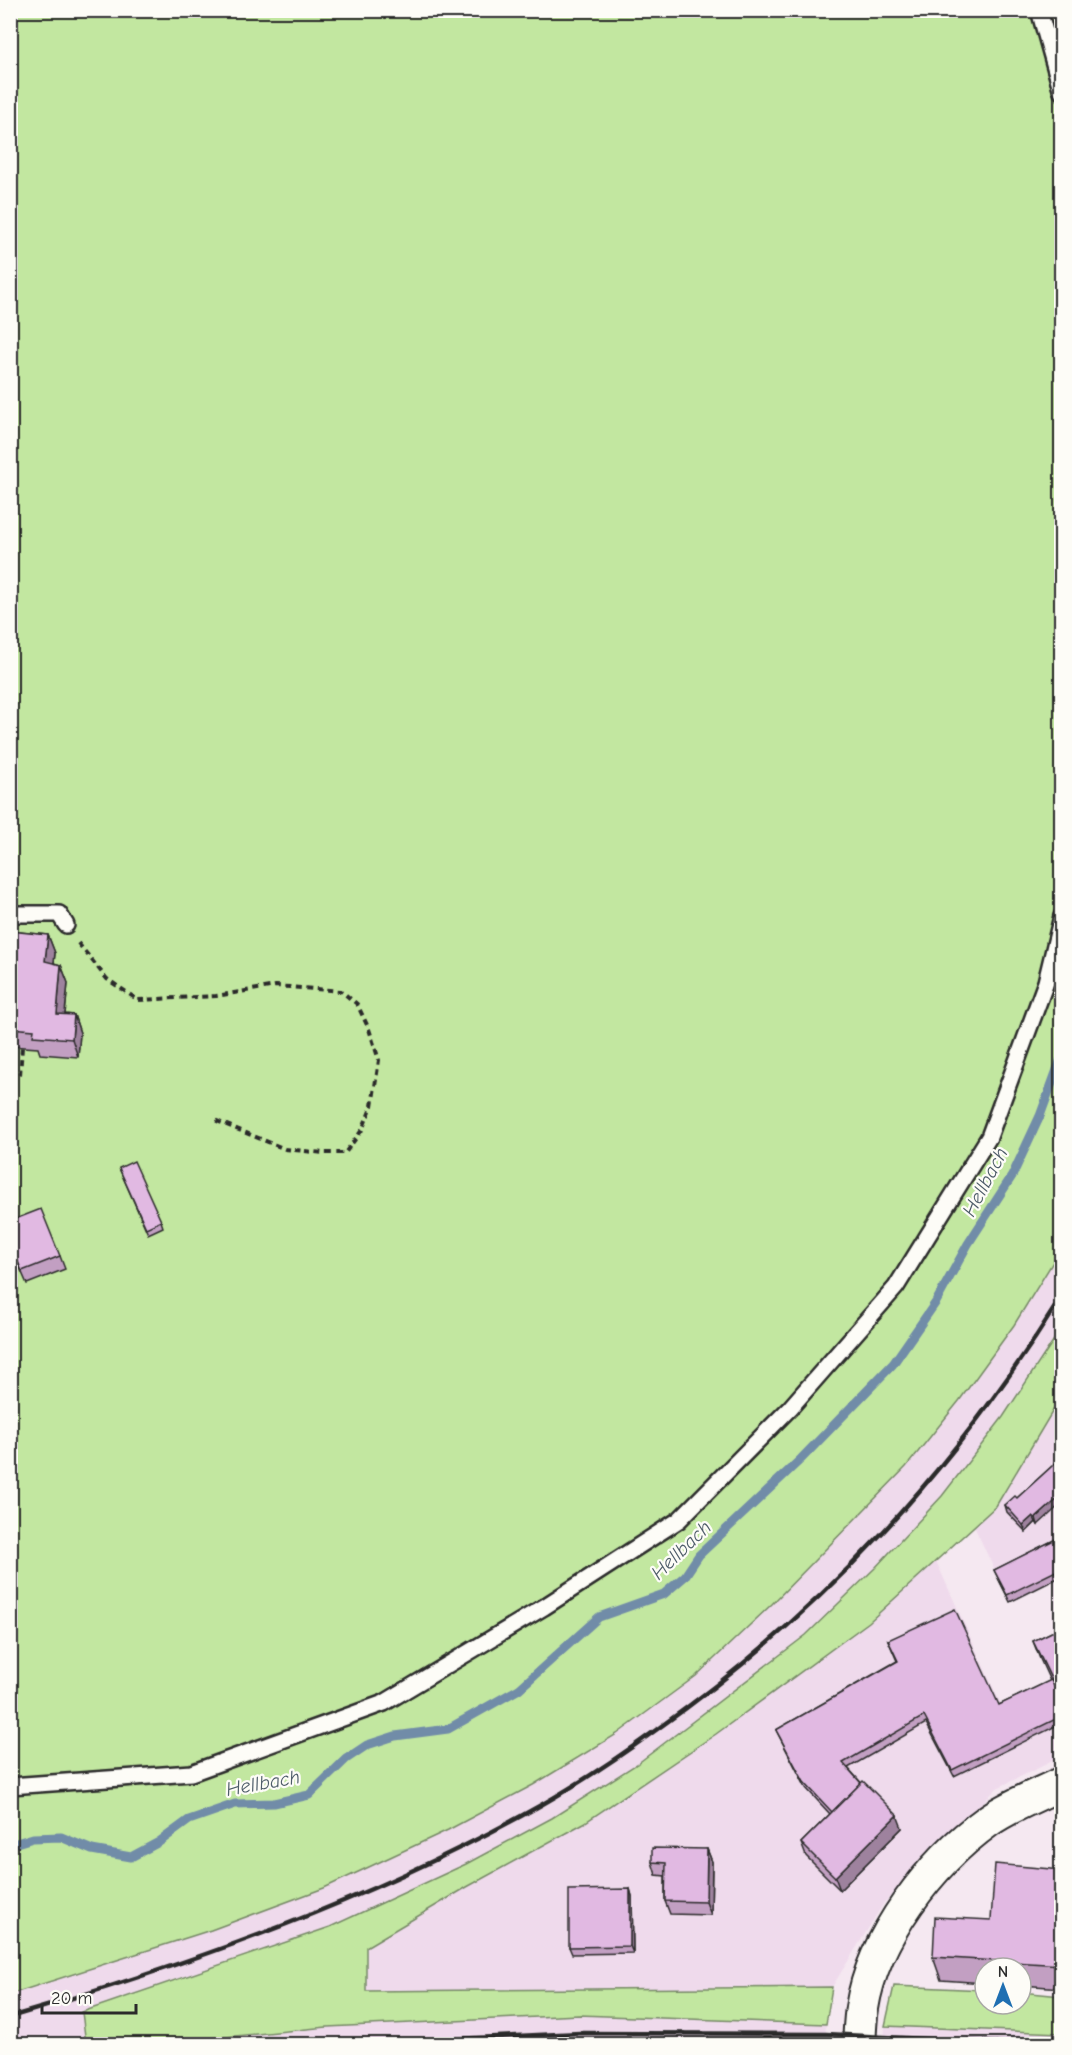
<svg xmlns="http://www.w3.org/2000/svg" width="1072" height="2055" viewBox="0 0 1072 2055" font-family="'Comic Neue',sans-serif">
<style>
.built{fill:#efdaec}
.green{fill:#c2e7a0;stroke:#768966;stroke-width:1.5}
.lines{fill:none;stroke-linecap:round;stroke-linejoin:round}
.stream{stroke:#718ca8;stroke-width:9}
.lane-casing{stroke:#2b2b2b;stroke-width:20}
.street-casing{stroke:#2b2b2b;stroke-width:36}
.path{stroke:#2b2b2b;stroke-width:4;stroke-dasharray:6 4.5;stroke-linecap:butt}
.lane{stroke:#fdfcf7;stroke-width:15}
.street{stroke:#fdfcf7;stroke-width:32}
.rail{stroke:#2b2b2b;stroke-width:4.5}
.wall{fill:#c29fc2;stroke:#2b2b2b;stroke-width:1.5}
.shaded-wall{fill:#9e829e;stroke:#2b2b2b;stroke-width:1.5}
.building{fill:#e1b9e2;stroke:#2b2b2b;stroke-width:1.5}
.labels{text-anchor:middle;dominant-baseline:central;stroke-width:4.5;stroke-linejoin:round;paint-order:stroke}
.water-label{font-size:20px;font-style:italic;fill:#4e5c69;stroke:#fdfcf7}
</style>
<rect width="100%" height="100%" fill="#f5e8f1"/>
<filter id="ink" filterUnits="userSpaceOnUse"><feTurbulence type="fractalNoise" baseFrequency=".0167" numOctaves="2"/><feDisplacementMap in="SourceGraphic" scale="12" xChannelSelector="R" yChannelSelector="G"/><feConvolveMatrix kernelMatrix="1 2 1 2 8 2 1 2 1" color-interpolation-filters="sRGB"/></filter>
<g filter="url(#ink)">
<g class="built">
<path d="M 1061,1249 L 1061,1329 L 1003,1417 L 942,1496 L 875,1568 L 806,1635 L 718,1704 L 637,1764 L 552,1818 L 466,1864 L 330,1927 L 82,2012 L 86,2044 L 11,2044 L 11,1994 L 211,1930 L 324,1888 L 448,1830 L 533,1785 L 617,1734 L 696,1676 L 772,1604 L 906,1467 L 959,1401 L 1014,1325 Z"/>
<path d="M 1061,1397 L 1061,1577 L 1010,1603 L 974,1526 L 996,1506 Z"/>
<path d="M 936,1561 L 1003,1709 L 1061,1700 L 1061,1757 L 997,1788 L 884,1903 L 832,1987 L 365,1991 L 366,1947 L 467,1887 L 584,1823 L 716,1734 L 869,1622 Z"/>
<path d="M 579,2015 L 826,2024 L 825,2044 L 155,2044 L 327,2027 Z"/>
<path d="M 885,2026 L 1061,2033 L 1061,2044 L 884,2044 Z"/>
</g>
<g class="green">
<path d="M 11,11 L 1061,11 L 1061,1249 L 1014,1325 L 959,1401 L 906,1467 L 772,1604 L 696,1676 L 617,1734 L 533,1785 L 448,1830 L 324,1888 L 211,1930 L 11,1994 Z"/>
<path d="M 1061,1329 L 1061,1397 L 996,1506 L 869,1622 L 716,1734 L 584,1823 L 467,1887 L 366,1947 L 366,1991 L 832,1987 L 826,2024 L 579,2015 L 327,2027 L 155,2044 L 86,2044 L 82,2012 L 330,1927 L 466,1864 L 552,1818 L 637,1764 L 806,1635 L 875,1568 L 942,1496 L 1003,1417 Z"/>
<path d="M 894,1986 L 985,1990 L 985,2004 L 1021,2004 L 1021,1992 L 1061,1996 L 1061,2033 L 885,2026 Z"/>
</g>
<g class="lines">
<path class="stream" d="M 10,1845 L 33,1838 L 61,1837 L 92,1850 L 131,1857 L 159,1842 L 189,1820 L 235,1804 L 274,1803 L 309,1795 L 346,1759 L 367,1745 L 395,1736 L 448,1729 L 519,1689 L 599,1617 L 664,1594 L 685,1576 L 699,1555 L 801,1459 L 893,1364 L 936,1302 L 968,1244 L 1012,1176 L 1040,1116 L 1062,1056"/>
<g class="lane-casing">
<g id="lane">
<path d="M 1039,10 L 1062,92"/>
<path d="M 10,914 L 59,914 L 66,925"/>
<path d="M 10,1786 L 191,1773 L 384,1703 L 544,1607 L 679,1520 L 790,1408 L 896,1287 L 989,1137 L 1046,982 L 1062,916"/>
</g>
</g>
<g class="street-casing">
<path id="street" d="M 859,2044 C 860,2032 860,2020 862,2008 C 873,1937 931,1862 988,1821 C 1009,1806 1038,1795 1062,1783"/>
</g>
<g class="path">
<path d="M 78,943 L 107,979 L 138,1000 L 216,996 L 276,986 L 341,991 L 357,1004 L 369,1029 L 379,1060 L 372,1106 L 362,1130 L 345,1153 L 324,1153 L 285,1149 L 212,1119"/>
<path d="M 10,1074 L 20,1075 L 22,1047"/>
</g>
<use href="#lane" class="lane"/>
<use href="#street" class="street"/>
<g class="rail">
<path d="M 10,2017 C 193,1963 374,1899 541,1805 C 580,1783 619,1757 656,1730 C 824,1611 953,1471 1062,1296"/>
<path d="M 352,2044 L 580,2033 L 826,2034 L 1024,2044"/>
</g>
</g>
<g class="wall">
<path d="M 10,931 L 48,935 L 55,953 L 54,963 L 61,965 L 68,983 L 65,1014 L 74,1015 L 80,1033 L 78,1057 L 40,1054 L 38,1048 L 10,1046 Z"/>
<path d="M 119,1168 L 161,1221 L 163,1227 L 148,1234 Z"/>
<path d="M 10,1221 L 60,1256 L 65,1269 L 27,1284 L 10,1245 Z"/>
<path d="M 1062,1457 L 1038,1525 L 1036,1522 L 1026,1532 L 1007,1512 L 1005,1505 L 1017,1498 Z"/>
<path d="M 1062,1536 L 1062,1576 L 1010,1602 L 994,1570 Z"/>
<path d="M 1062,1627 L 1062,1723 L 954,1776 L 926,1723 L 848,1768 L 902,1828 L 840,1890 L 806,1856 L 801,1843 L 830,1814 L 806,1788 L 779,1736 L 776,1730 L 897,1661 L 888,1640 L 999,1705 L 1050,1681 L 1040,1659 L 1033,1641 Z"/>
<path d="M 707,1849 L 712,1862 L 711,1915 L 670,1914 L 665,1901 L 665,1876 L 656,1875 L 652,1862 Z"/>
<path d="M 1062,1870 L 1062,1988 L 1021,1985 L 1021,1968 L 985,1968 L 985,1983 L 941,1980 L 933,1957 L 991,1920 Z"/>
<path d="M 630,1889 L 632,1896 L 633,1953 L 572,1954 L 569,1947 Z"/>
</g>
<g class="shaded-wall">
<path d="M 48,935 L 55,953 L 52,980 L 45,961 Z"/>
<path d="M 61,965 L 68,983 L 63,1033 L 57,1014 Z"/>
<path d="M 74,1015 L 80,1033 L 78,1057 L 72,1039 Z"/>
<path d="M 1062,1495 L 1062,1503 L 1038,1525 L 1036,1518 Z"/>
<path d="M 1033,1516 L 1036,1522 L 1026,1532 L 1023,1525 Z"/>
<path d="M 897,1815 L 902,1828 L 840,1890 L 835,1877 Z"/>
<path d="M 707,1849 L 712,1862 L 711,1915 L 706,1902 Z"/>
<path d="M 630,1889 L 632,1896 L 633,1953 L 630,1946 Z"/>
</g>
<g class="building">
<path d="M 10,931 L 48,935 L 45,961 L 61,965 L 57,1014 L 74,1015 L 72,1039 L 33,1036 L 34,1030 L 10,1028 Z"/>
<path d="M 134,1161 L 161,1221 L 146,1228 L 119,1168 Z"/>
<path d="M 41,1209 L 60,1256 L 22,1271 L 10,1243 L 10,1221 Z"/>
<path d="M 1062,1457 L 1062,1495 L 1036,1518 L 1033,1516 L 1023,1525 L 1005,1505 L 1015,1496 L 1017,1498 Z"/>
<path d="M 1062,1536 L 1062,1568 L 1007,1595 L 994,1570 Z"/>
<path d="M 955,1609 L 999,1705 L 1051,1680 L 1062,1703 L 1062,1716 L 952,1770 L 924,1716 L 843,1763 L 861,1783 L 832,1812 L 804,1782 L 776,1730 L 898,1661 L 888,1640 Z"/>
<path d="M 1062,1627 L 1062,1696 L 1060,1697 L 1033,1641 Z"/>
<path d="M 863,1781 L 897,1815 L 835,1877 L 801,1843 Z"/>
<path d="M 652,1848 L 707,1849 L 706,1902 L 665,1901 L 666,1863 L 652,1862 Z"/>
<path d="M 995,1864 L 1062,1870 L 1062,1965 L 933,1957 L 935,1917 L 991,1920 Z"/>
<path d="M 630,1889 L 630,1946 L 569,1947 L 569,1890 Z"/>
</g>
</g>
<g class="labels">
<g class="water-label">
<text transform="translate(985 1182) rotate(-62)">Hellbach</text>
<text transform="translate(681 1550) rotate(-44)">Hellbach</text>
<text transform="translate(263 1783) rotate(-10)">Hellbach</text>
</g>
</g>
<rect width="1072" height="2055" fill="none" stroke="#fdfcf7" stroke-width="36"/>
<rect x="18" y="18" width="1036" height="2019" fill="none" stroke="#2b2b2b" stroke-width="2" filter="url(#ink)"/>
<g transform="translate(1003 1986)"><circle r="28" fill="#fdfcf7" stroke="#a9a8a5" stroke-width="1.5"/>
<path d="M0-4.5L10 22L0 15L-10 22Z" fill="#1f6fb2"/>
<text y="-9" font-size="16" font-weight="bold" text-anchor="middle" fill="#2b2b2b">N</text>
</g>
<path d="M42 2004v9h94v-9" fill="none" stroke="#2b2b2b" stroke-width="3"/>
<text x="51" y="2004" font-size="18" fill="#2b2b2b" stroke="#fdfcf7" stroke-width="4.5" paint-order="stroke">20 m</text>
</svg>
